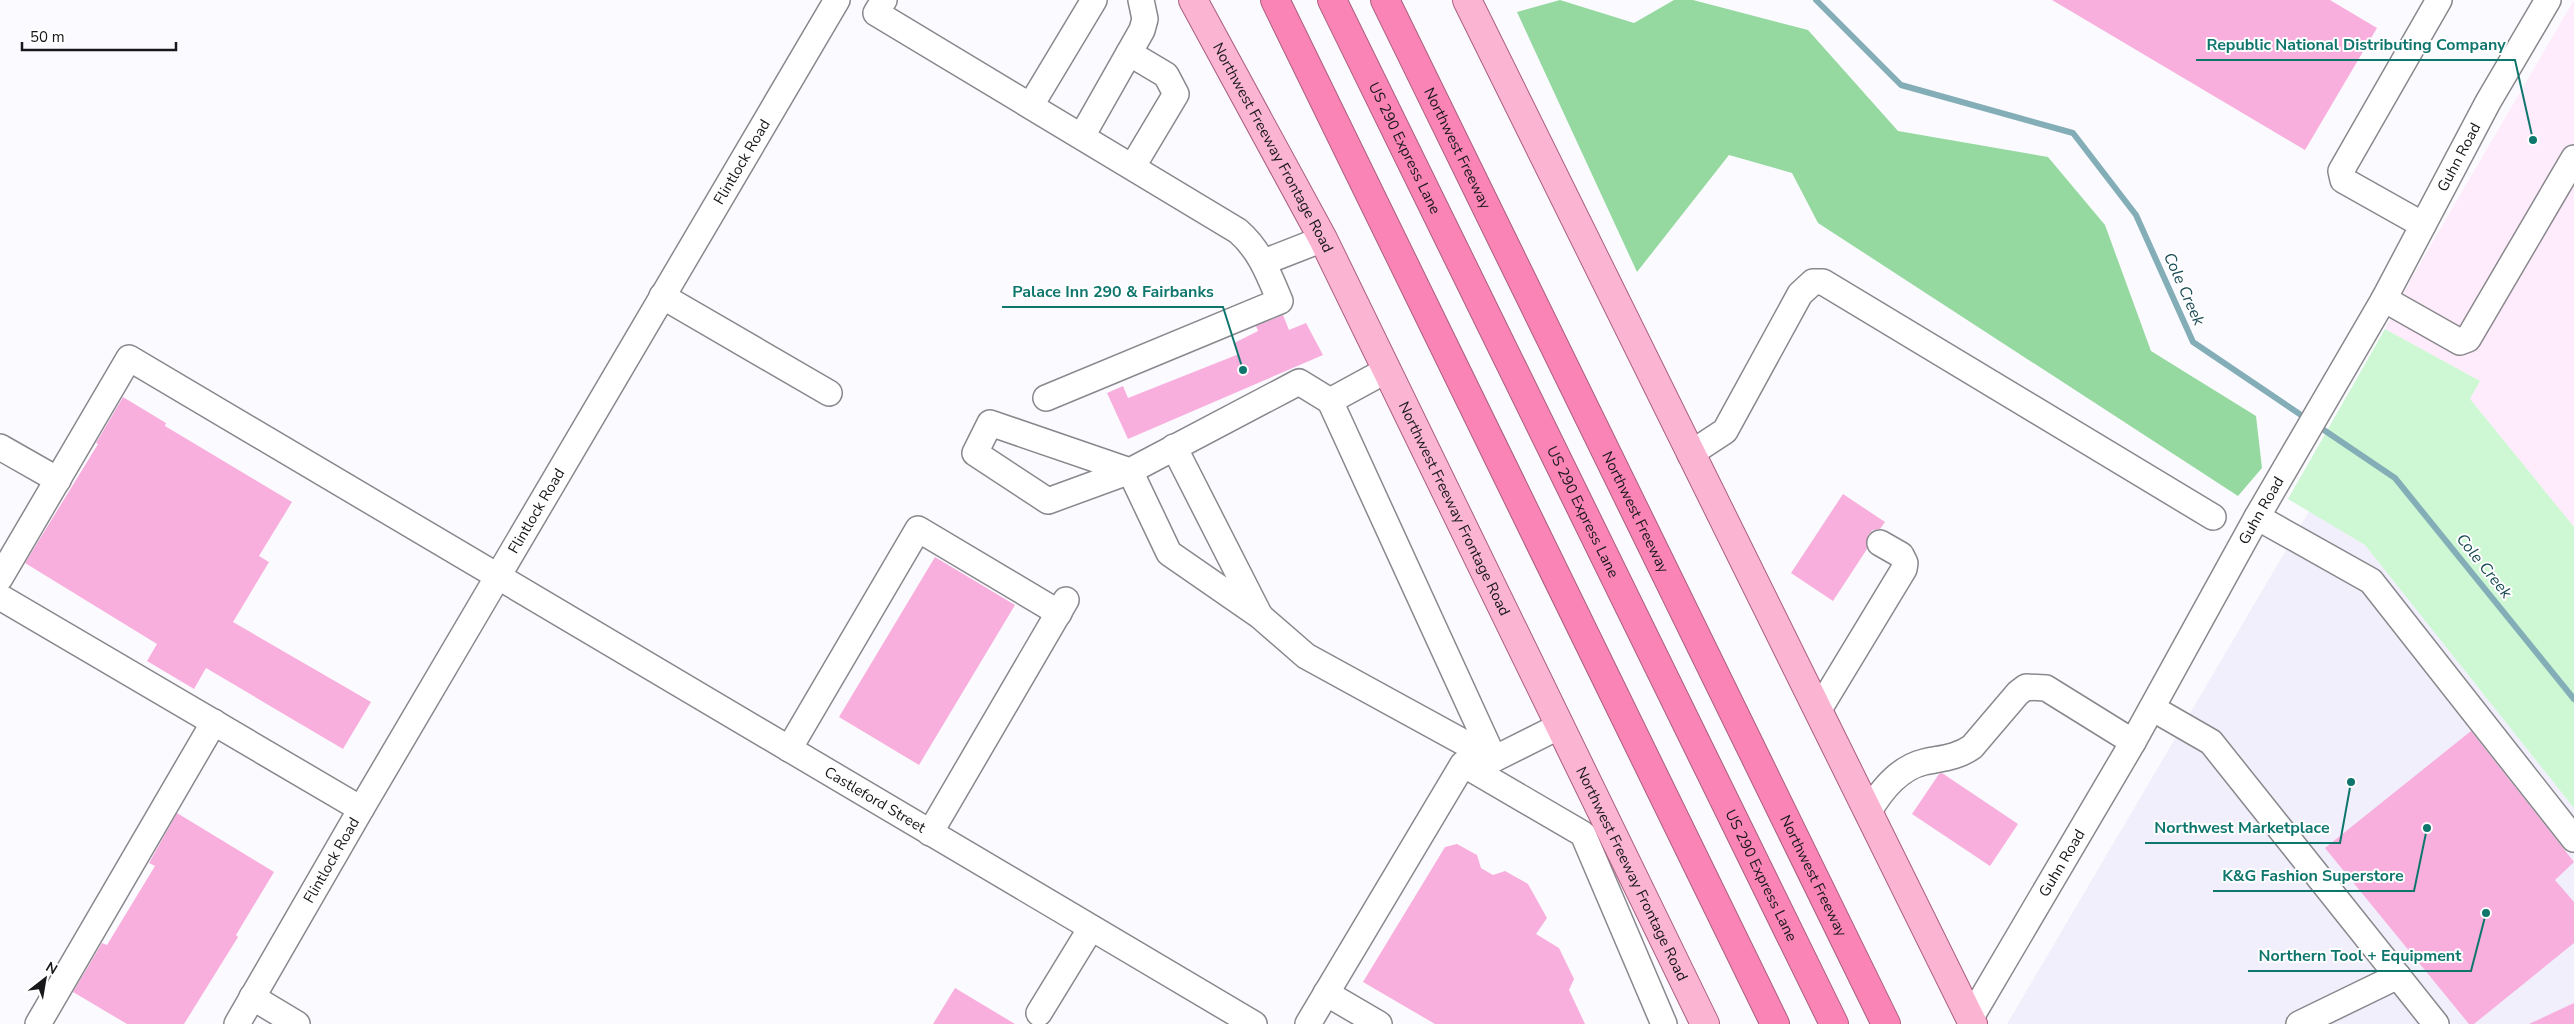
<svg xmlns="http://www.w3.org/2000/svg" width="2574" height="1024" viewBox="0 0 2574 1024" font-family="'Nunito Sans',sans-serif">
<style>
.built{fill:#f0effb}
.industrial{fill:#feebfb}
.green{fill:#cef7d3}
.forest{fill:#96d9a0}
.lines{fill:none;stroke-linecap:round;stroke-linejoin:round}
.stream{stroke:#84aeb7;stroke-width:6}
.building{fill:#f8afde}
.minor-casing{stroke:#89888d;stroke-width:28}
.major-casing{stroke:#aa5e7f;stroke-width:30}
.highway-casing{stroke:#aa5e7f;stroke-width:30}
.minor{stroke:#fff;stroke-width:25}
.major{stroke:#fbb5d3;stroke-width:28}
.highway{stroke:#f984b5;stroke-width:28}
.labels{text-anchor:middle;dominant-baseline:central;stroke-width:4;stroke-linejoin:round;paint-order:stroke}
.street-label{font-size:15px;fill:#18181a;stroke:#fff}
.water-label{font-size:16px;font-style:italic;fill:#1a4b54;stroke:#fff}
.leader{fill:none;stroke:#0f766e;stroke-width:2}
.callout-dot{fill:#0f766e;stroke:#fff;stroke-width:2}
.callout-label{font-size:16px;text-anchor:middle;font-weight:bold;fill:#0f766e;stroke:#fff;stroke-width:4;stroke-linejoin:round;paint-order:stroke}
</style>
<rect width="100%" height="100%" fill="#fbfbff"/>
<path class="built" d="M 2309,511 L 2365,545 L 2574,808 L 2574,1024 L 2007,1024 Z"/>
<path class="industrial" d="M 2574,0 L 2574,527 L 2470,399 L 2480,381 L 2385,329 L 2411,279 Z"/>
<path class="green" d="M 2385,329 L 2480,381 L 2470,399 L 2574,527 L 2574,808 L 2365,545 L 2288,499 Z"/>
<path class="forest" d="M 1560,0 L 1634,23 L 1674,0 L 1693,0 L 1808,30 L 1898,131 L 2048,157 L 2105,225 L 2151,351 L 2256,416 L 2262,468 L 2238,496 L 1818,223 L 1792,173 L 1729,155 L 1637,272 L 1517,12 Z"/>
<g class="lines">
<g class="stream">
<path d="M 1816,0 L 1901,85 L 2073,133 L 2136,215 L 2193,342 L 2307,419"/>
<path d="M 2315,424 L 2395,478 L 2574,699"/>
</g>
</g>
<g class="building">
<path d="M 2052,0 L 2330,0 L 2377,28 L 2305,150 Z"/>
<path d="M 1283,315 L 1289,330 L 1306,323 L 1323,355 L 1128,439 L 1107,393 L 1123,386 L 1128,398 L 1239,354 L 1234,343 L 1258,331 L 1256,326 Z"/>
<path d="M 123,397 L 166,423 L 165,426 L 292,502 L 259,556 L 269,562 L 233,622 L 371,702 L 343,749 L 206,668 L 194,689 L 147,661 L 157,644 L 25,563 L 98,444 L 96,443 Z"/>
<path d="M 1843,494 L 1885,522 L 1880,529 L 1873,530 L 1868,535 L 1867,549 L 1833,601 L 1791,573 Z"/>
<path d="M 935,557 L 1015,605 L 919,765 L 839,717 Z"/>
<path d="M 2471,731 L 2574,862 L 2555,880 L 2574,902 L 2574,943 L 2474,1024 L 2469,1024 L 2325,848 Z"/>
<path d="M 1942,773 L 2018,824 L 1990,866 L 1912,814 L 1939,774 Z"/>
<path d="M 177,813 L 274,872 L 236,935 L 238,937 L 184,1024 L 127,1024 L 73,992 L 102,943 L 107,945 L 155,866 L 149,863 Z"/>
<path d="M 1457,844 L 1477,855 L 1481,868 L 1493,875 L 1505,871 L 1528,884 L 1547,918 L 1536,934 L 1559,948 L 1574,979 L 1569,990 L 1585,1024 L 1435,1024 L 1363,982 L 1445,847 Z"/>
<path d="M 955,988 L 1015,1024 L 933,1024 Z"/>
<path d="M 2574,1003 L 2574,1024 L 2529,1024 Z"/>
</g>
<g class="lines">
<g class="minor-casing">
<g id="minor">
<path d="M 884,0 L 876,13 L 1238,231 C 1260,250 1269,275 1280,301 L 1046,398"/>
<path d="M 1129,53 L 1166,75 L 1176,94 L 1133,166"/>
<path d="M 1031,105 L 1094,0"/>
<path d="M 1082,136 L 1142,30 L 1145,19 L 1141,0"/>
<path d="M 2423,225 L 2343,180 L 2341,171 L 2439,0"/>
<path d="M 1264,262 L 1323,239"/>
<path d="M 662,296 L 829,393"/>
<path d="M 2384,299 L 2460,342 L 2468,339 L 2574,158"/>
<path d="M 1385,371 L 1330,401 L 1494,759 L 1560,726"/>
<path d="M 1330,401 L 1299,382 L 1130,471 L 990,423 L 975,453 L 1048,501 L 1130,471 L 1169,553 L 1260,616 L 1306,656 L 1494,759"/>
<path d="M 0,447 L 58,480"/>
<path d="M 1174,447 L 1259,614"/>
<path d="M 1690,454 L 1725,431 L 1800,294 L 1813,282 L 1823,282 L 2213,517"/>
<path d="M 2257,517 L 2371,581 L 2574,839"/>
<path id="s1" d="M 0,578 L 129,358 L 1254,1024"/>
<path d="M 0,597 L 361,809"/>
<path d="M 2152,708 L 2211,742 L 2436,1024"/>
<path d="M 1818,711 L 1904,569 L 1905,563 L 1901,555 L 1880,543"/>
<path d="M 789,749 L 918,529 L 1059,613"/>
<path d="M 1868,813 C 1880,792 1899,768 1924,762 C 1942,758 1956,758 1972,747 L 2018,693 L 2026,687 L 2046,688 L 2133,742"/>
<path d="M 930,833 L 1066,600"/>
<path d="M 1326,993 L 1379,1024"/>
<path d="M 252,997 L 297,1024"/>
<path d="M 1039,1013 L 1091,928"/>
<path id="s2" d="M 1970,1019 L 2133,742 L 2257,517 L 2384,299 L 2488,102 L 2548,0"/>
<path d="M 38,1024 L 214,722"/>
<path id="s3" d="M 237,1024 L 361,809 L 837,0"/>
<path d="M 1308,1024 L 1463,764 L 1583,834 L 1664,1024"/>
<path d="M 2299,1024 L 2398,976"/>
</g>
</g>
<g class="major-casing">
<g id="major">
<path id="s4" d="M 1193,0 L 1323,239 L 1705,1024"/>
<path d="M 1467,0 L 1973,1024"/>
</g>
</g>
<g class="highway-casing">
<g id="highway">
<path d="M 1275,0 L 1775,1024"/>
<path id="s5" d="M 1332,0 L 1834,1024"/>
<path id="s6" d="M 1385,0 L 1886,1024"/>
</g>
</g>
<use href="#minor" class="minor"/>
<use href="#major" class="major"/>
<use href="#highway" class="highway"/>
</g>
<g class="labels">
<g class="street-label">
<text stroke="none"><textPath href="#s4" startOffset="168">Northwest Freeway Frontage Road</textPath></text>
<text stroke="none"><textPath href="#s5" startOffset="165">US 290 Express Lane</textPath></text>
<text stroke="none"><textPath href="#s6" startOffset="165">Northwest Freeway</textPath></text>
<text stroke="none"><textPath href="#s2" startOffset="991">Guhn Road</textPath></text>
<text stroke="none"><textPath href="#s3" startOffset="999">Flintlock Road</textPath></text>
<text stroke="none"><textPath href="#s4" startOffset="572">Northwest Freeway Frontage Road</textPath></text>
<text stroke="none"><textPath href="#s3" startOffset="594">Flintlock Road</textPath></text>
<text stroke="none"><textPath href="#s2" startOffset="586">Guhn Road</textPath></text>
<text stroke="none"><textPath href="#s5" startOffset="570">US 290 Express Lane</textPath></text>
<text stroke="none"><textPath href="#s6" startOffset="570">Northwest Freeway</textPath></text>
<text stroke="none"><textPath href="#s1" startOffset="1122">Castleford Street</textPath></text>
<text stroke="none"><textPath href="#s3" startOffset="189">Flintlock Road</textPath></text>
<text stroke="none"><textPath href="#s2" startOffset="181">Guhn Road</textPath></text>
<text stroke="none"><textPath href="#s4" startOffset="978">Northwest Freeway Frontage Road</textPath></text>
<text stroke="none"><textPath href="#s5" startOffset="975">US 290 Express Lane</textPath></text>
<text stroke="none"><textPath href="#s6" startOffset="975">Northwest Freeway</textPath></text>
</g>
<g class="water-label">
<text transform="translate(2184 289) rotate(66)">Cole Creek</text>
<text transform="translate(2484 566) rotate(51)">Cole Creek</text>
</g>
</g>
<path class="leader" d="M2533 140L2515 60H2196M1243 370L1223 307H1002M2351 782L2340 843H2145M2427 828L2414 891H2213M2486 913L2471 971H2248"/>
<g class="callout-dot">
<circle cx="2533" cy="140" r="5"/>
<circle cx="1243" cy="370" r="5"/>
<circle cx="2351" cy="782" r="5"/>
<circle cx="2427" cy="828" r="5"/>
<circle cx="2486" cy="913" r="5"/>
</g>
<g class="callout-label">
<text x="2356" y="50">Republic National Distributing Company</text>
<text x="1113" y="297">Palace Inn 290 &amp; Fairbanks</text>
<text x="2242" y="833">Northwest Marketplace</text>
<text x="2313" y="881">K&amp;G Fashion Superstore</text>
<text x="2360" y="961">Northern Tool + Equipment</text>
</g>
<g transform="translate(45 979) rotate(31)" stroke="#ffffff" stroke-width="4" paint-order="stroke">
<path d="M0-4L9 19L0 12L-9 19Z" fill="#18181a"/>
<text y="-8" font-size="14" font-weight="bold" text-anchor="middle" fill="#18181a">N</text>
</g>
<path d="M22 42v8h154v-8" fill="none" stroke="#18181a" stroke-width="2.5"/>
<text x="30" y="42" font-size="15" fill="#18181a" stroke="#ffffff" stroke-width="4" paint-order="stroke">50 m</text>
</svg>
